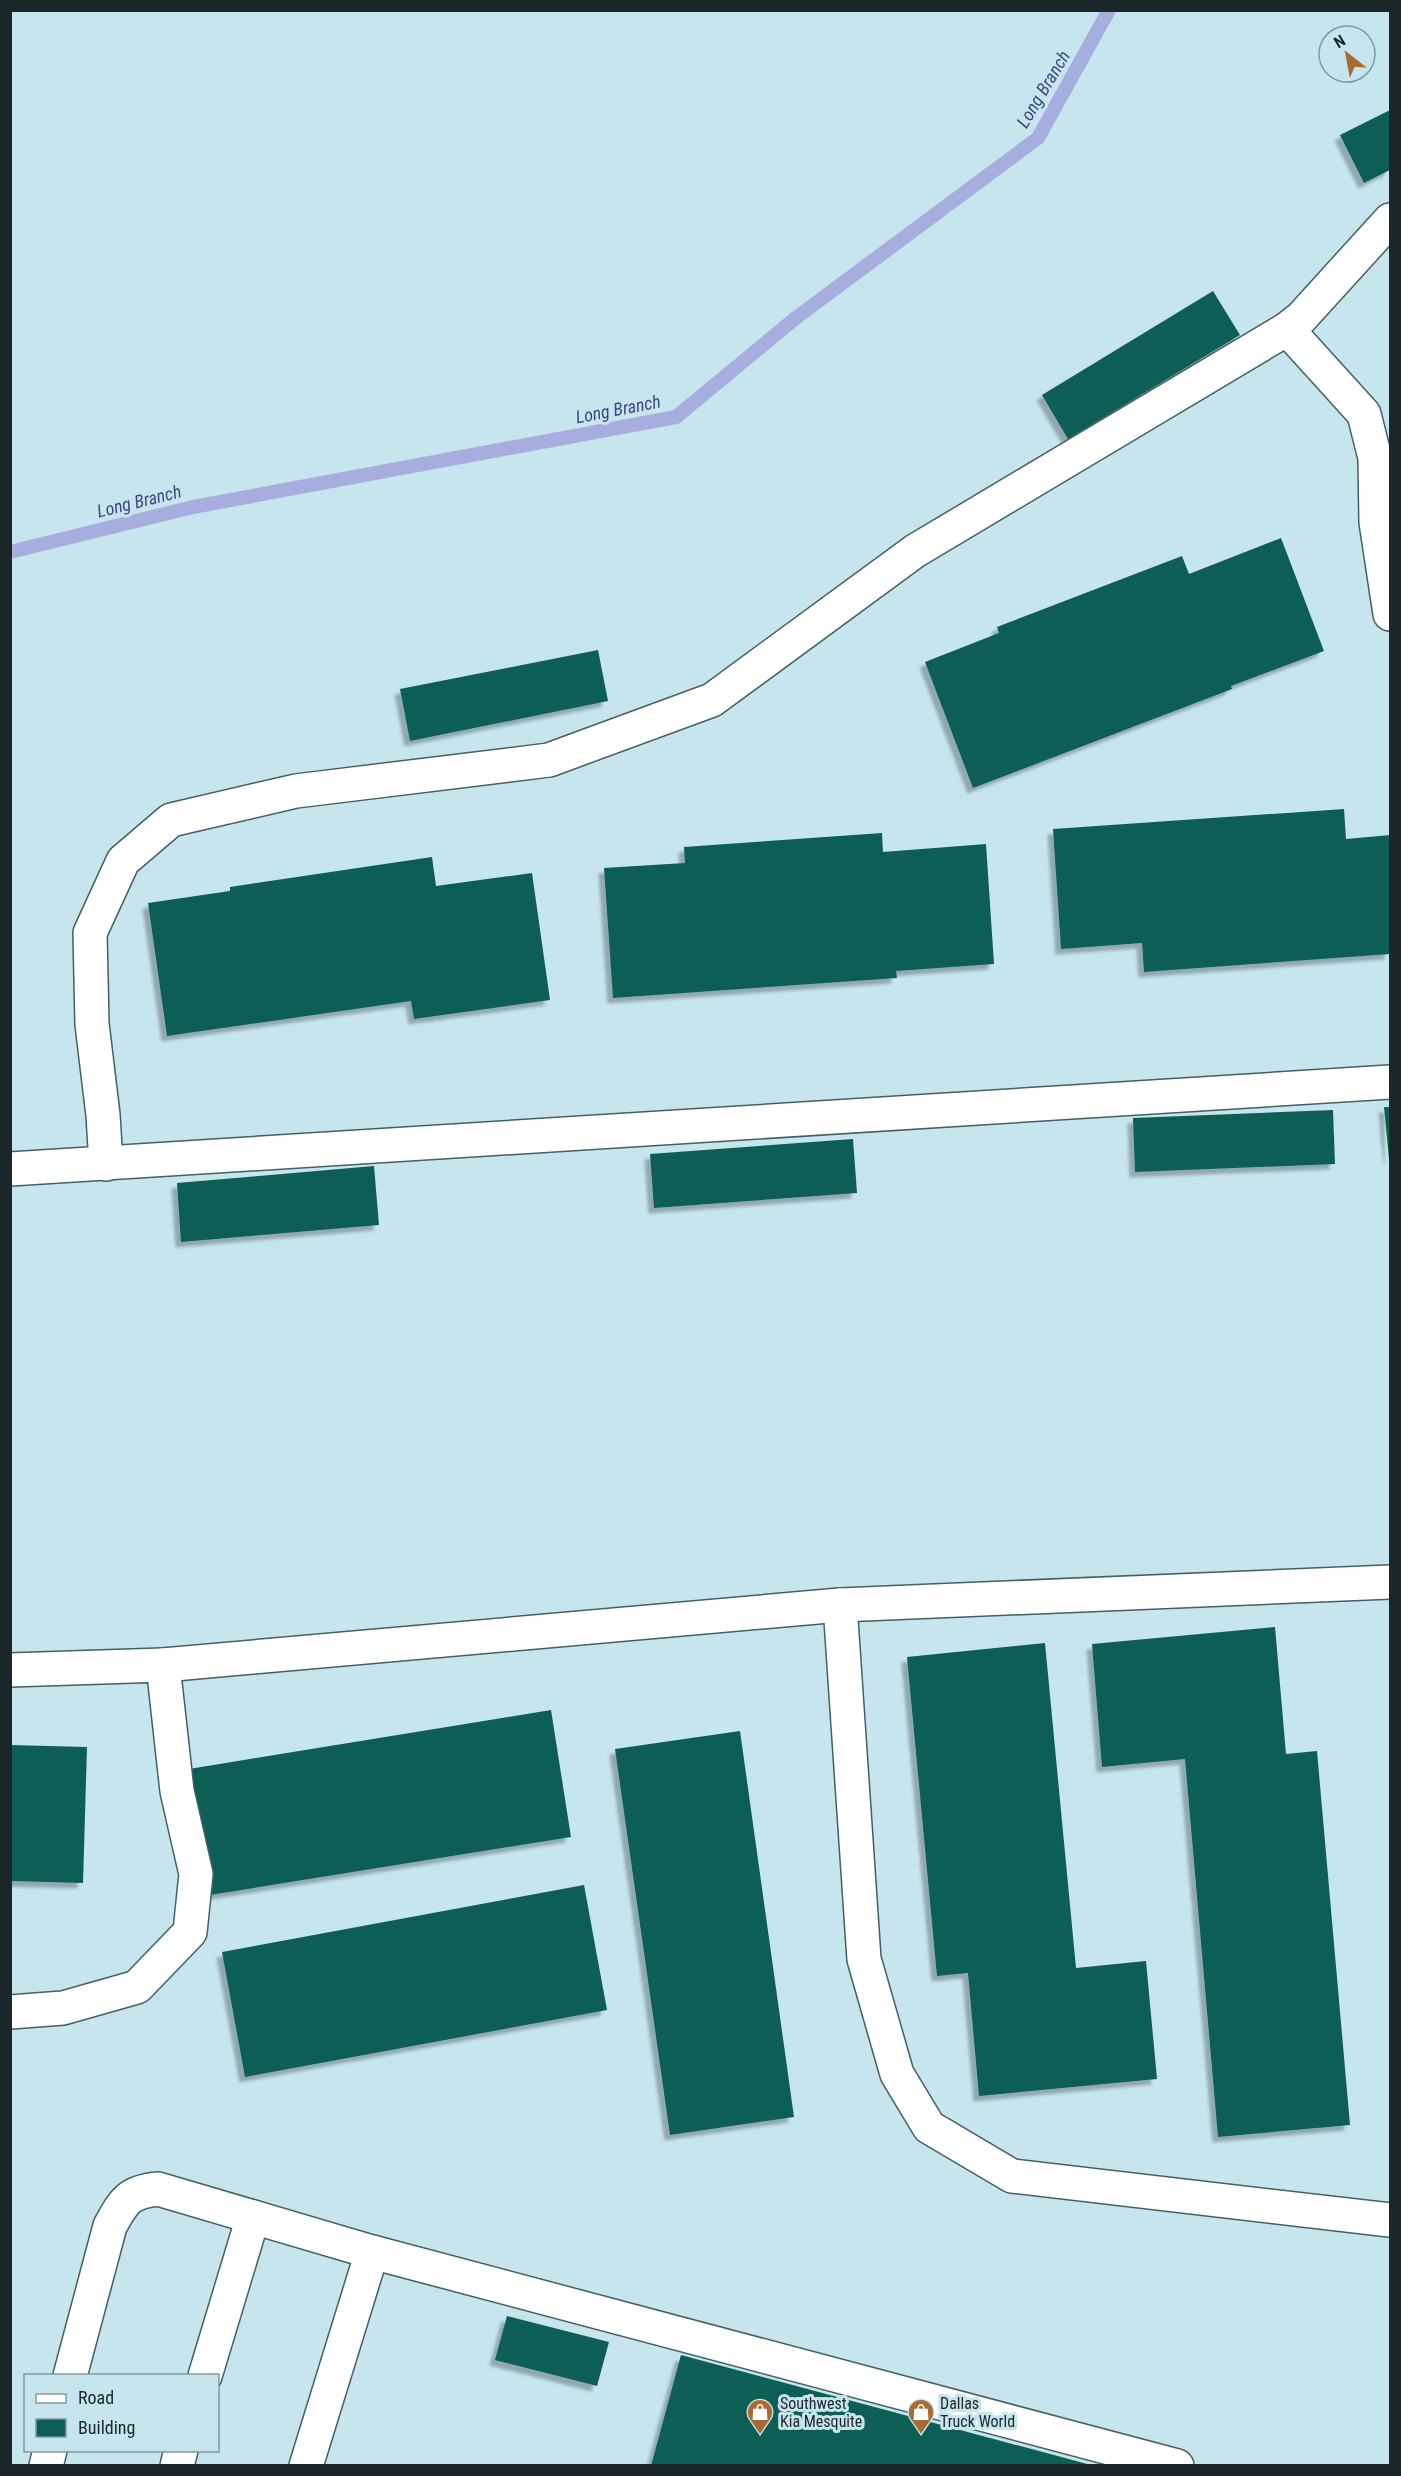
<svg xmlns="http://www.w3.org/2000/svg" width="1401" height="2476" viewBox="0 0 1401 2476" font-family="'Roboto Condensed',sans-serif">
<style>
.lines{fill:none;stroke-linecap:round;stroke-linejoin:round}
.stream{stroke:#a8addf;stroke-width:14}
.building{fill:#0f5e56;filter:url(#shadow)}
.minor-casing{stroke:#445f67;stroke-width:36}
.minor{stroke:#fff;stroke-width:33}
.labels{text-anchor:middle;dominant-baseline:central;stroke-width:6;stroke-linejoin:round;paint-order:stroke}
.poi-label{font-size:16px;fill:#1b2629;stroke:#c6e5ed;text-anchor:start}
.water-label{font-size:18px;font-style:italic;fill:#444684;stroke:#c6e5ed}
</style>
<defs>
<filter id="shadow"><feDropShadow dx="-5.5" dy="5.5" stdDeviation="1.5" flood-color="#0004"/></filter>
</defs>
<rect width="100%" height="100%" fill="#c6e5ed"/>
<g class="lines">
<path class="stream" d="M 10,552 L 193,507 L 676,417 L 797,317 L 1038,138 L 1109,10"/>
</g>
<g class="building">
<path d="M 1390,110 L 1390,170 L 1364,183 L 1340,135 Z"/>
<path d="M 1213,291 L 1240,335 L 1068,439 L 1042,395 Z"/>
<path d="M 1281,538 L 1324,651 L 1231,686 L 1232,689 L 973,788 L 925,662 L 999,633 L 997,627 L 1182,556 L 1189,574 Z"/>
<path d="M 598,650 L 608,701 L 410,741 L 400,689 Z"/>
<path d="M 1344,809 L 1346,839 L 1390,835 L 1390,954 L 1144,972 L 1142,943 L 1061,949 L 1053,829 Z"/>
<path d="M 882,833 L 883,852 L 986,844 L 994,964 L 896,971 L 897,978 L 613,998 L 604,868 L 685,863 L 684,847 Z"/>
<path d="M 432,857 L 436,886 L 532,873 L 550,1000 L 414,1019 L 411,1001 L 167,1036 L 148,903 L 230,891 L 230,887 Z"/>
<path d="M 1384,1107 L 1390,1107 L 1390,1159 L 1389,1159 Z"/>
<path d="M 1333,1110 L 1335,1164 L 1135,1172 L 1133,1118 Z"/>
<path d="M 853,1139 L 857,1193 L 654,1208 L 650,1154 Z"/>
<path d="M 374,1166 L 379,1225 L 181,1242 L 177,1183 Z"/>
<path d="M 1275,1627 L 1286,1754 L 1317,1751 L 1350,2125 L 1218,2137 L 1185,1759 L 1102,1767 L 1092,1644 Z"/>
<path d="M 1045,1643 L 1076,1968 L 1146,1961 L 1157,2079 L 979,2096 L 968,1973 L 937,1976 L 907,1657 Z"/>
<path d="M 551,1710 L 571,1837 L 210,1895 L 189,1769 Z"/>
<path d="M 740,1731 L 794,2117 L 670,2135 L 615,1749 Z"/>
<path d="M 10,1745 L 87,1747 L 83,1883 L 10,1881 Z"/>
<path d="M 584,1885 L 607,2010 L 245,2077 L 222,1952 Z"/>
<path d="M 507,2316 L 609,2342 L 597,2386 L 495,2360 Z"/>
<path d="M 681,2355 L 1091,2465 L 1091,2466 L 651,2466 Z"/>
</g>
<g class="lines">
<g class="minor-casing">
<g id="minor">
<path d="M 1287,329 L 1364,414 L 1375,458 L 1376,522 L 1390,614"/>
<path d="M 106,1164 L 103,1115 L 92,1024 L 90,933 L 123,861 L 171,820 L 296,791 L 549,760 L 712,700 L 915,551 L 1287,329 L 1301,318 L 1390,220"/>
<path d="M 10,1169 L 1390,1082"/>
<path d="M 840,1605 L 864,1959 L 897,2074 L 929,2127 L 1012,2176 L 1390,2220"/>
<path d="M 163,1665 L 840,1605 L 1390,1582"/>
<path d="M 10,1670 L 163,1665 L 177,1791 L 196,1874 L 190,1932 L 137,1987 L 63,2008 L 10,2012"/>
<path d="M 70,2376 L 110,2226 C 124,2201 128,2192 158,2189 L 372,2252"/>
<path d="M 205,2376 L 253,2217"/>
<path d="M 46,2466 L 50,2450"/>
<path d="M 177,2466 L 181,2450"/>
<path d="M 306,2466 L 372,2252 L 1177,2466"/>
</g>
</g>
<use href="#minor" class="minor"/>
</g>
<defs>
<g id="shop-pin" transform="scale(1.35)"><path d="M0 17L-7.5 6A9.5 9.5 0 1 1 7.5 6Z" fill="#ab6a34" stroke="#c6e5ed"/><path d="M-5-2.5h2.3a2.7 3.5 0 0 1 5.4 0H5L5.5 6h-11ZM-1.5-2.5h3a1.5 2.3 0 0 0-3 0Z" fill="#fff"/></g>
</defs>
<g fill-rule="evenodd">
<use href="#shop-pin" x="760" y="2412"/>
<use href="#shop-pin" x="921" y="2412"/>
</g>
<g class="labels">
<g class="poi-label">
<text x="780" y="2403">Southwest<tspan x="780" dy="18">Kia Mesquite</tspan></text>
<text x="940" y="2403">Dallas<tspan x="940" dy="18">Truck World</tspan></text>
</g>
<g class="water-label">
<text transform="translate(1043 89) rotate(-59)">Long Branch</text>
<text transform="translate(618 409) rotate(-11)">Long Branch</text>
<text transform="translate(139 501) rotate(-14)">Long Branch</text>
</g>
</g>
<rect width="1401" height="2476" fill="none" stroke="#1b2629" stroke-width="24"/>
<rect x="24" y="2374" width="195" height="78" fill="#c6e5ed" stroke="#82999f" stroke-width="1.5"/>
<rect x="36" y="2394" width="30" height="9" fill="#ffffff" stroke="#82999f" stroke-width="1.5"/>
<text x="78" y="2404" font-size="18" fill="#1b2629">Road</text>
<rect x="36" y="2419" width="30" height="18" fill="#0f5e56" stroke="#82999f" stroke-width="1.5"/>
<text x="78" y="2434" font-size="18" fill="#1b2629">Building</text>
<g transform="translate(1347 54) rotate(329)"><circle r="28" fill="#c6e5ed" stroke="#82999f" stroke-width="1.5"/>
<path d="M0-4.5L10 22L0 15L-10 22Z" fill="#ab6a34"/>
<text y="-9" font-size="16" font-weight="bold" text-anchor="middle" fill="#1b2629">N</text>
</g>
</svg>
